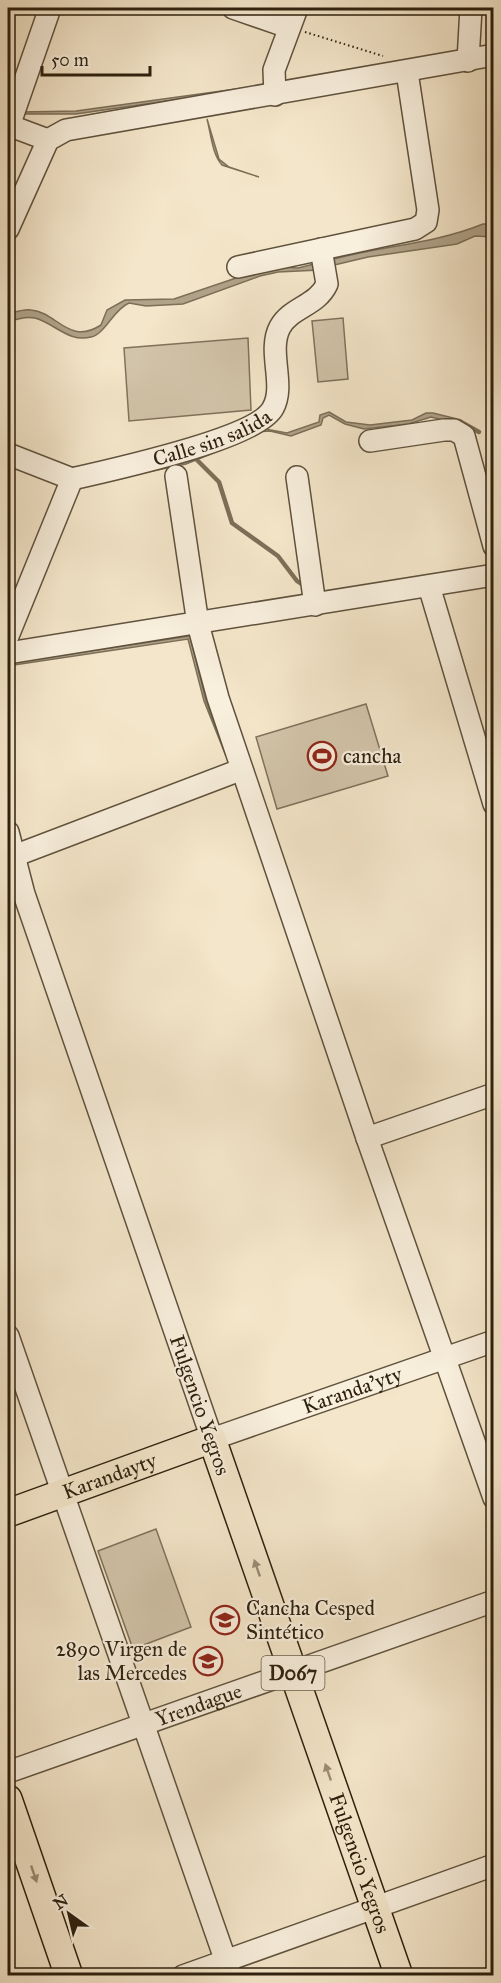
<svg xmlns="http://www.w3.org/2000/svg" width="501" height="1983" viewBox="0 0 501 1983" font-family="'IM FELL Great Primer',serif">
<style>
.green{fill:#d2c4aa;stroke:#80725c;stroke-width:1.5}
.water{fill:#b0a38a;stroke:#7c6f58;stroke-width:1.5}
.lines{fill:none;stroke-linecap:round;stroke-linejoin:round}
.stream{stroke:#7c6f58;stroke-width:4.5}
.minor-casing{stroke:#5f523d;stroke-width:24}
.major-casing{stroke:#2d200e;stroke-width:30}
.path{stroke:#2d200e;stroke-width:2;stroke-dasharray:1.5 3;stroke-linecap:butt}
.minor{stroke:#f8efdd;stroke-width:21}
.major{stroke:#f4e6ca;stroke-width:27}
.oneway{fill:#9a8d75}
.labels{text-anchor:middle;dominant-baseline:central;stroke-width:4.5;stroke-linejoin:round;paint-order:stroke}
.shield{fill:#f8efdd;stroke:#6a5e4c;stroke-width:1.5}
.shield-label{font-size:20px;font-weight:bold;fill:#2d200e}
.street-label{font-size:21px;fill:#2d200e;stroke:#f8efdd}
.poi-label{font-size:21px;fill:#2d200e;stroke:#f8efdd;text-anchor:start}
</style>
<rect width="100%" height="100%" fill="#f4e6ca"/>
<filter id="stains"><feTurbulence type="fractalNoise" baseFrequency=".00333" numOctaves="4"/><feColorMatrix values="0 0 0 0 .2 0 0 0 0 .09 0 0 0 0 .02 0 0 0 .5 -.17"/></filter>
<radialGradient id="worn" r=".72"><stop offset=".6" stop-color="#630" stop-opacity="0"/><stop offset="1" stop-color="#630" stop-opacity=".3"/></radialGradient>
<g class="green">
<path d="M 343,318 L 348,379 L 318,382 L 312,321 Z"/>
<path d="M 248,338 L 251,410 L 129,421 L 124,348 Z"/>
<path d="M 366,704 L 388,776 L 277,809 L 256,737 Z"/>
<path d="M 156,1529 L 191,1627 L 133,1649 L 98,1551 Z"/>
</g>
<g class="water">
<path d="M 265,85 L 264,87 L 76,114 L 21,114 L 21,112 L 76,111 Z"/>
<path d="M 207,119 L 219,159 L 229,167 L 259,177 L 222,165 C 212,154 211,134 207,119 Z"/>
<path d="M 483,224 L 493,224 L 493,237 L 475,236 L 457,244 L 368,257 L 330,266 L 330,260 C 381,246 434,244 483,224 Z"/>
<path d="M 318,263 L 319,270 L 278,272 L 260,276 L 183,304 L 146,306 L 129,303 C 113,310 105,334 91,337 C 69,343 54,323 35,318 C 26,316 16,319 8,322 L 8,314 C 15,312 24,309 31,310 C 57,312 69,346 101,325 L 107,310 L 125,300 L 174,299 L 245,275 L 279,267 L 298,268 Z"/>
<path d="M 329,412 L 346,422 L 370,425 L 412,420 L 426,413 L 433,413 L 461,420 L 465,425 L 431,417 L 408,424 L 364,429 L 345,424 L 329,415 L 323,418 L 321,425 L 291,436 L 270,431 L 253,432 L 226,448 L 186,464 L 80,486 L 17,641 L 14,641 L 80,484 L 185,462 L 225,447 L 260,428 L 287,433 L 319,422 L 320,415 Z"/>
<path d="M 190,636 L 206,701 L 226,756 L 204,701 L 188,639 L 14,665 L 8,663 Z"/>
</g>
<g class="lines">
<g class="stream">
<path d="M 461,422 L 479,432"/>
<path d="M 196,459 L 219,482 L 232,523 L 278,556 L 297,581 L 306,587"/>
</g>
<g class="minor-casing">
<g id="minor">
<path d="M 233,8 L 288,27"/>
<path d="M 468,61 L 471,8"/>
<path d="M 275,95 L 274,70 L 297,8"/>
<path d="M 8,125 L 48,140"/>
<path d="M 9,126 L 50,8"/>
<path d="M 8,229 L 48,140 L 66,130 L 494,55"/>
<path d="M 238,267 L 415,229 L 426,222 L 428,210 L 407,72"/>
<path d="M 370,441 L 444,430 L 454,430 L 464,436 L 494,546"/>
<path d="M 8,454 L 72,479"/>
<path d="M 176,476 L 198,624 L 218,698 L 367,1138 L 494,1498"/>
<path d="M 297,477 L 315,605"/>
<path id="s1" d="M 72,479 C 110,470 257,439 273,408 C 286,385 267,351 280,327 C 291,307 317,306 327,284 L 321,249"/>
<path d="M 429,586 L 494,804"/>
<path d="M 8,636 L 72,479"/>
<path d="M 8,653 L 494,575"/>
<path id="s2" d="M 8,832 L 24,894 L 212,1439 L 494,1341"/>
<path d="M 14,856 L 240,770"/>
<path d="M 367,1138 L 494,1094"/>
<path d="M 8,1336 L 231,1976"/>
<path id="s3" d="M 8,1772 L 494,1601"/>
<path d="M 183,1976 L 494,1865"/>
</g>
</g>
<g class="major-casing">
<g id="major">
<path id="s4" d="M 8,1513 L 212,1439 L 399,1976"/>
<path d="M 8,1799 L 69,1976"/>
</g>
</g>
<path class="path" d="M 305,32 L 383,56"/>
<use href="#minor" class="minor"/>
<use href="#major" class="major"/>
</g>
<defs><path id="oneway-solid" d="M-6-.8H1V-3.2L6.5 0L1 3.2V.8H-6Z" transform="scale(1.5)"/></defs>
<g class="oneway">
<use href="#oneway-solid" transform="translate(257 1568) rotate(-109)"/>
<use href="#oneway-solid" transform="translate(328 1772) rotate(-109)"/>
<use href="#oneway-solid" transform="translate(34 1874) rotate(71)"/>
</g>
<defs>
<g id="stadium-ring" transform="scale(1.5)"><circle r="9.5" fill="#f8efdd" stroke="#8f2418" stroke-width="1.5"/><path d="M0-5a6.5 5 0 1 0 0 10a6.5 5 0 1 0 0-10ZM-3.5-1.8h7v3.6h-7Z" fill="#8f2418"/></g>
<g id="school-ring" transform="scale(1.5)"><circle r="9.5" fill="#f8efdd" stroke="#8f2418" stroke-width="1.5"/><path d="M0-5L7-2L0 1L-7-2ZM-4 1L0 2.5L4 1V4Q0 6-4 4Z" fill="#8f2418"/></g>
</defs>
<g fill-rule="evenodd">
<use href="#stadium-ring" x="322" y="756"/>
<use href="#school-ring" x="225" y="1620"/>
<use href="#school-ring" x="208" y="1661"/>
</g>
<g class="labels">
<rect class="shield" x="261.5" y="1656" width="63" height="34" rx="4.5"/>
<g class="shield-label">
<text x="293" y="1673">D067</text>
</g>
<g class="street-label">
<text stroke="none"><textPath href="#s1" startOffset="146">Calle sin salida</textPath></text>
<text stroke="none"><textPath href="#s2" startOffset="789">Karanda'yty</textPath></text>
<text transform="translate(200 1405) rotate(71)">Fulgencio Yegros</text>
<text stroke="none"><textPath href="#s4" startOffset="108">Karandayty</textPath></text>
<text stroke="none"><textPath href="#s3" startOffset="202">Yrendague</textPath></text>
<text stroke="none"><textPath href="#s4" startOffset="666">Fulgencio Yegros</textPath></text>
</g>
<g class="poi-label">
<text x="343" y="756">cancha</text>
<text x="246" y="1608">Cancha Cesped<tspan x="246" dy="24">Sintético</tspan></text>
<text x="187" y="1649" text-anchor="end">2890 Virgen de<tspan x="187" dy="24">las Mercedes</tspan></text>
</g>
</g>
<rect width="501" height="1983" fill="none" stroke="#f4e6ca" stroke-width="30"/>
<rect x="9" y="9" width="483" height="1965" fill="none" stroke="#2d200e" stroke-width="3"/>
<rect x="15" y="15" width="471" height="1953" fill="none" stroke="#2d200e" stroke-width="1.5"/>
<g transform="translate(69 1914) rotate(326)" stroke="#f8efdd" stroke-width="4.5" paint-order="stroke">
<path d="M0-4.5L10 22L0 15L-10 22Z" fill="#2d200e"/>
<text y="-9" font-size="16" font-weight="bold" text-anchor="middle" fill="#2d200e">N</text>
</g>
<path d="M42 66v9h108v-9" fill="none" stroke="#2d200e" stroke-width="3"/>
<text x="51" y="66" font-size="18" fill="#2d200e" stroke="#f8efdd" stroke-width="4.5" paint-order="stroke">50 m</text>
<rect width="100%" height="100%" filter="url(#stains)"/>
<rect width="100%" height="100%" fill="url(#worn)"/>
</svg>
